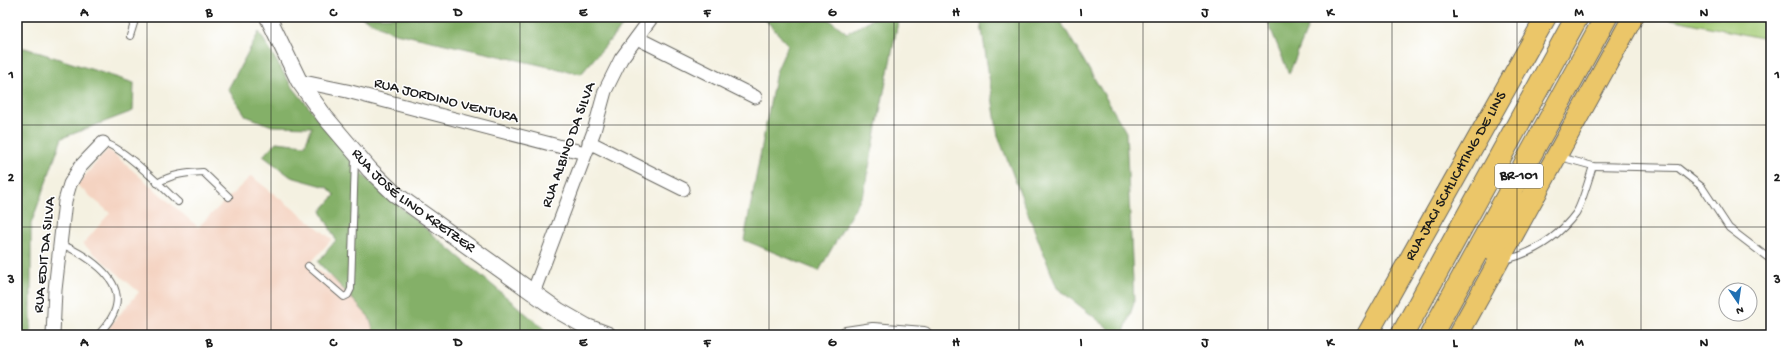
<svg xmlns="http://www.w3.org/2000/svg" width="1788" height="352" viewBox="0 0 1788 352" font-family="'Gochi Hand',sans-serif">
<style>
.built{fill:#f4d3c1}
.green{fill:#a5cc77;stroke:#60744a}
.forest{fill:#84b068;stroke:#506642}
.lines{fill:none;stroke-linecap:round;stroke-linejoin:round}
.service-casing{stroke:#686761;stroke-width:8}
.minor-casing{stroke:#686761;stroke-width:15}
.tertiary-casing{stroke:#686761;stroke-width:18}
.primary-casing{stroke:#686761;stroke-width:22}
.motorway-casing{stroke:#686761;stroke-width:24}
.service{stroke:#fff;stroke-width:6}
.minor{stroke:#fff;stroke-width:13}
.tertiary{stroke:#fff;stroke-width:16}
.primary{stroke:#ebc669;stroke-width:20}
.motorway{stroke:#ebc669;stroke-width:22}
.grid{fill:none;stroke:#1c1c1c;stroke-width:1;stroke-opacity:0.55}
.labels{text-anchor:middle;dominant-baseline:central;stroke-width:3;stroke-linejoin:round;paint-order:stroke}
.shield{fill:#fff;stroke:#606060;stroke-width:1}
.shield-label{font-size:14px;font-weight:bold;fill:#1c1c1c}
.street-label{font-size:15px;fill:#1c1c1c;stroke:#fff}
.neatline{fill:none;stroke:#1c1c1c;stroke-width:1.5}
.grid-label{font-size:13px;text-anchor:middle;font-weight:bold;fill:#1c1c1c}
</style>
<rect width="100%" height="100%" fill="#fff"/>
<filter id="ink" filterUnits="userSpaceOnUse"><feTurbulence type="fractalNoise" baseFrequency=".025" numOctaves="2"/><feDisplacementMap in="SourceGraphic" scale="8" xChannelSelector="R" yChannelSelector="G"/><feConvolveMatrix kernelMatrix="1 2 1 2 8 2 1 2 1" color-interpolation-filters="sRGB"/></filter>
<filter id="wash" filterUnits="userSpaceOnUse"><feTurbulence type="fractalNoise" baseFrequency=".012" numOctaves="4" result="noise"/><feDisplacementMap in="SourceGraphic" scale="16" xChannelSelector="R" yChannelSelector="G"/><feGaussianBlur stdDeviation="0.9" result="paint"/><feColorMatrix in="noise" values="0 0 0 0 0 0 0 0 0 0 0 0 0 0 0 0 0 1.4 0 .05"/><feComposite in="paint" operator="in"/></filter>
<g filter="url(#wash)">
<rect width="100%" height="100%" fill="#f4f1e1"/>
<path class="built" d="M 108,149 L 198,227 L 251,176 L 332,239 L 308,266 L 381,301 L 396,335 L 102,335 L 139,292 L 83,244 L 110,213 L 77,185 Z"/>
<path class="green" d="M 1662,17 L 1771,17 L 1771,40 Z"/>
<g class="forest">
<path d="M 361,17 L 630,17 L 581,74 L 391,32 Z"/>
<path d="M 763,17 L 826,17 L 847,33 L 876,17 L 899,17 L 864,192 L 819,271 L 744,240 L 776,72 L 788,45 Z"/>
<path d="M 980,17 L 1058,17 L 1126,132 L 1134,303 L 1123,335 L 1117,335 L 1057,288 L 998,136 Z"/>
<path d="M 1266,17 L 1312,17 L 1289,74 Z"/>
<path d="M 259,32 L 291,85 L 365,177 L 551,335 L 375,335 L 369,317 L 318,262 L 336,240 L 321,211 L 335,195 L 327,187 L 291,177 L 263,156 L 276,142 L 305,145 L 312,127 L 272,126 L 246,116 L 228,89 Z"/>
<path d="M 17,48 L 25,48 L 134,83 L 133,111 L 62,138 L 31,224 L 31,335 L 17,335 Z"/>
</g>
</g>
<g filter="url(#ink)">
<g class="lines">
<g class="service-casing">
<g id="service">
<path d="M 130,36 L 136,17"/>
<path d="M 103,143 C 120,144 164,189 178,202"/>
<path d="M 1560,157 L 1593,166 L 1678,168 L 1702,187 L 1729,228 L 1767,257"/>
<path d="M 157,183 C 173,174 186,173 203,172 L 229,197"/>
<path d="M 61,244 C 84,254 123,277 116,306 C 114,317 105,327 98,335"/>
<path d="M 1505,260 C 1534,253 1558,237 1576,213 C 1582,204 1589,178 1593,166"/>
<path d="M 308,266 L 344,297 L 348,295 L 351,289 L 355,158"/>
</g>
</g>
<g class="minor-casing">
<g id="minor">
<path d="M 637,38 L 755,97"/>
<path d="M 299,81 L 347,91 L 585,153"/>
<path d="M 589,142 L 683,189"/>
<path d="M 533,293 L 594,131 L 605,91 L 621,59 L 652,17"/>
<path d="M 53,335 L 55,290 L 65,201 L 70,184 L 80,167 L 103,143"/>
</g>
</g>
<g class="tertiary-casing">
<g id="tertiary">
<path id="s1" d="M 268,17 L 299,81 L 325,117 L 370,170 L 395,194 L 559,311 L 587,327 L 608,335"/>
<path d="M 846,335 L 873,331 L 924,335"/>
</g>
</g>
<g class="primary-casing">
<g id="primary">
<path id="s2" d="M 1367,335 L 1546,17"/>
<path d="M 1458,335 L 1633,17"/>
</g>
</g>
<g class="motorway-casing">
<g id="motorway">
<path d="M 1491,249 L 1536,192"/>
<path d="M 1402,335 L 1577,17"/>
<path d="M 1431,335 L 1606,17"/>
</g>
</g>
<use href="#service" class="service"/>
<use href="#minor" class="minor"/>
<use href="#tertiary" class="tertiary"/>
<use href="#primary" class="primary"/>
<use href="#motorway" class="motorway"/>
</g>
</g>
<path class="grid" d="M 147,17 L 147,335M 271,17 L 271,335M 396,17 L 396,335M 520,17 L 520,335M 645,17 L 645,335M 769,17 L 769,335M 894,17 L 894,335M 1019,17 L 1019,335M 1143,17 L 1143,335M 1268,17 L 1268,335M 1392,17 L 1392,335M 1517,17 L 1517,335M 1641,17 L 1641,335M 17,125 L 1771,125M 17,227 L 1771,227"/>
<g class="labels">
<rect class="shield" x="1495" y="164" width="48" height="24" rx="3"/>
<g class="shield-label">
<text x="1519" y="176">BR-101</text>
</g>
<g class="street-label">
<text transform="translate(446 101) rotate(14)">RUA JORDINO VENTURA</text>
<text transform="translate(569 145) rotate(-70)">RUA ALBINO DA SILVA</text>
<text stroke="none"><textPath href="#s2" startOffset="182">RUA JACI SCHLICHTING DE LINS</textPath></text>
<text stroke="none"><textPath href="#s1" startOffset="238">RUA JOSÉ LINO KRETZER</textPath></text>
<text transform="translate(45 255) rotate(-84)">RUA EDIT DA SILVA</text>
</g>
</g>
<rect width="1788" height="352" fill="none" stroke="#fff" stroke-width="44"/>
<g transform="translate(1738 302) rotate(167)"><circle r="19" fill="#ffffff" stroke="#a4a4a4"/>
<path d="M0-3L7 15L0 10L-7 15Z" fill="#1f6fb2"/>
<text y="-6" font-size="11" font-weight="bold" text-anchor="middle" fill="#1c1c1c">N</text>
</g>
<rect x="22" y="22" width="1744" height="308" class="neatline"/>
<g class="grid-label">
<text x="84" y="16">A</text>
<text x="209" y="16">B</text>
<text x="333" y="16">C</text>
<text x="458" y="16">D</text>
<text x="583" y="16">E</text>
<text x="707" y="16">F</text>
<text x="832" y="16">G</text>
<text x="956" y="16">H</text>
<text x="1081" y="16">I</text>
<text x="1205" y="16">J</text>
<text x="1330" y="16">K</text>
<text x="1455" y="16">L</text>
<text x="1579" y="16">M</text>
<text x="1704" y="16">N</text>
<text x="11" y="78">1</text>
<text x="1777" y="78">1</text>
<text x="11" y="181">2</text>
<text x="1777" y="181">2</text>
<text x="11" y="283">3</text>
<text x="1777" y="283">3</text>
<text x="84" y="346">A</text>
<text x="209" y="346">B</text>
<text x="333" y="346">C</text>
<text x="458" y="346">D</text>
<text x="583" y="346">E</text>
<text x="707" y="346">F</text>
<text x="832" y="346">G</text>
<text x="956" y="346">H</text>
<text x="1081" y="346">I</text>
<text x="1205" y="346">J</text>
<text x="1330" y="346">K</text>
<text x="1455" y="346">L</text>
<text x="1579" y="346">M</text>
<text x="1704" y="346">N</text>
</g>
</svg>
